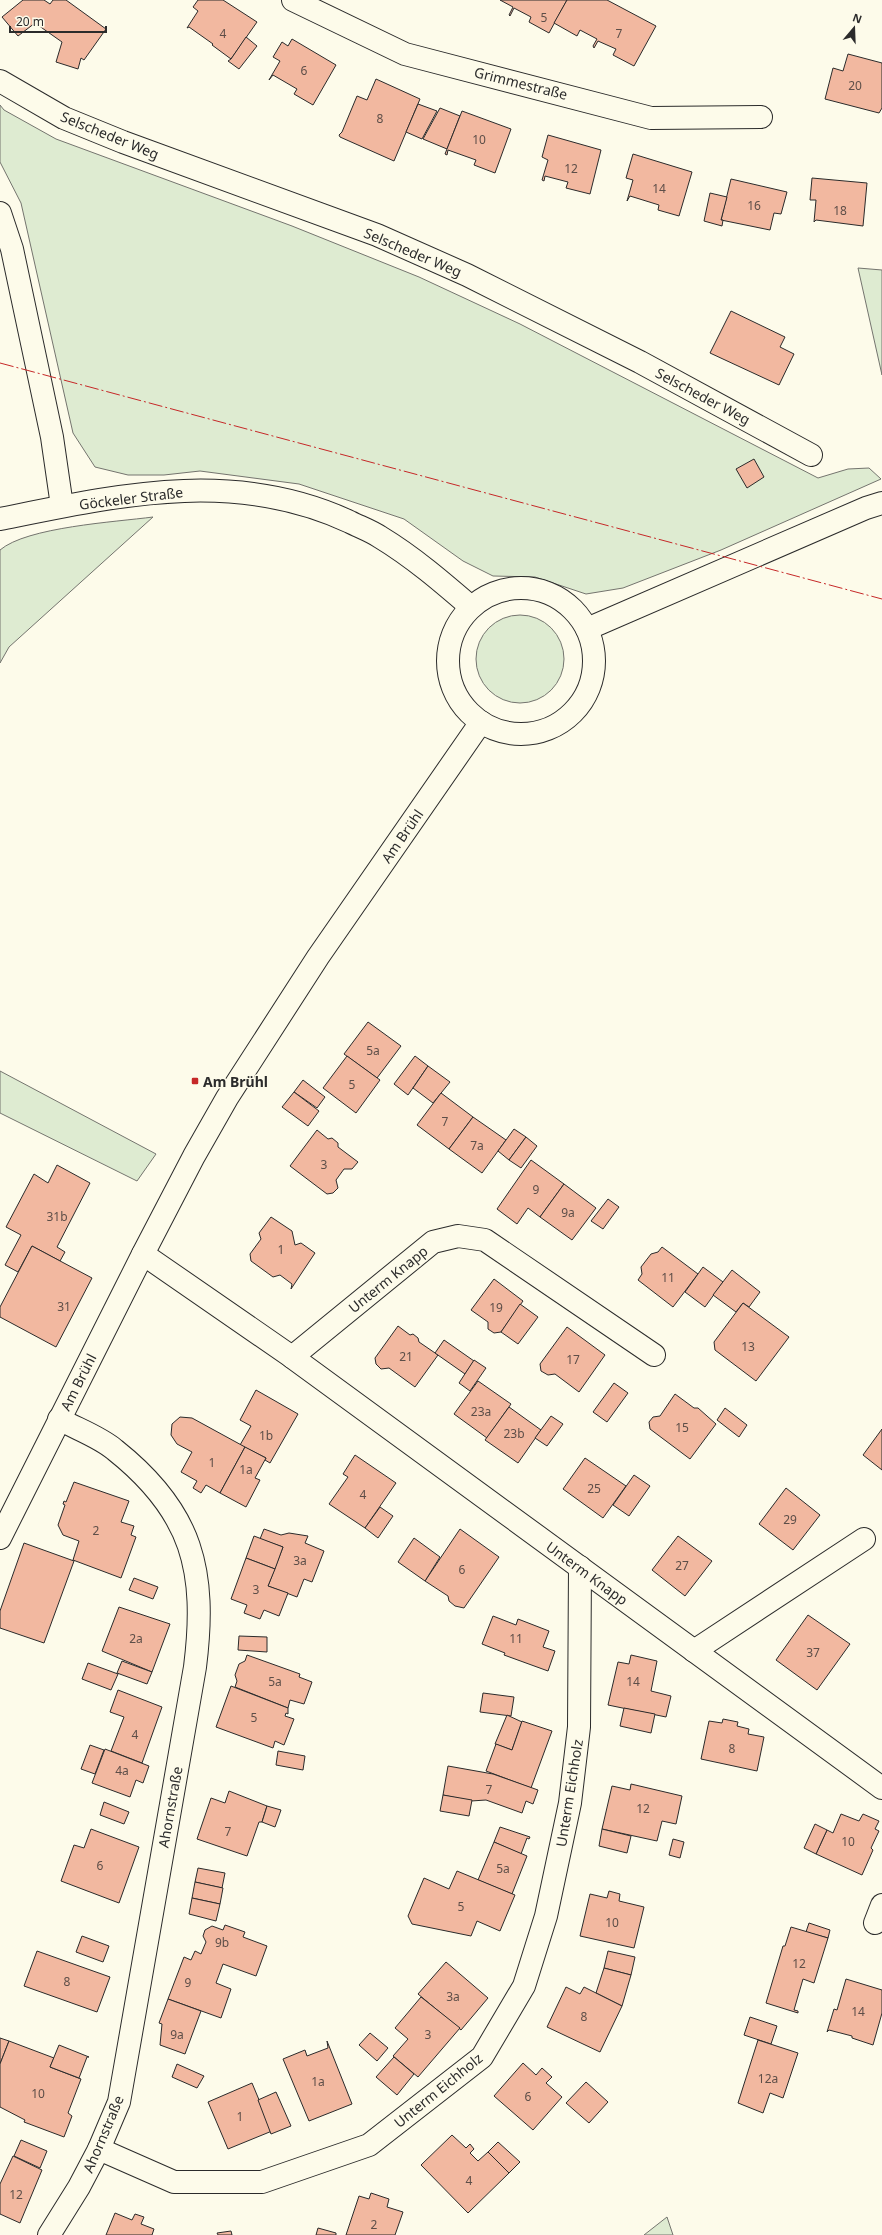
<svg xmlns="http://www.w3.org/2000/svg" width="882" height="2235" viewBox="0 0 882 2235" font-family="'Noto Sans',sans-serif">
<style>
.green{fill:#deebd1;stroke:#74746e}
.building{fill:#f2b8a0;stroke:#2b2b2b}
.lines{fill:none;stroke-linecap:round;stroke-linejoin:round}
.minor-casing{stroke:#2b2b2b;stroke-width:24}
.tertiary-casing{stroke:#2b2b2b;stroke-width:24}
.minor{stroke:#fdfbea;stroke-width:22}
.tertiary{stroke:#fdfbea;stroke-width:22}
.power{stroke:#c62828;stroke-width:1;stroke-dasharray:14 3 2 3;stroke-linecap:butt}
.poi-dot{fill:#c62828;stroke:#fdfbea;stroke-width:1.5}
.labels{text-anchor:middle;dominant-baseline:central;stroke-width:3;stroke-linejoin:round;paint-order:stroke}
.number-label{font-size:12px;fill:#5d4e48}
.street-label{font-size:14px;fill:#2b2b2b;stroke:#fdfbea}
.poi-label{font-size:14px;font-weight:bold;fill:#2b2b2b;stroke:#fdfbea;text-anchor:start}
</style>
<rect width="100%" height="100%" fill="#fdfbea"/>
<g class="green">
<path d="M 0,105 L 4,110 L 56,139 L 292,226 L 419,277 L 520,324 L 818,478 L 848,469 L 869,468 L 881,479 L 721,550 L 623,588 L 586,594 L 535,577 L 493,576 L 463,561 L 404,519 L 299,484 L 200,471 L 164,475 L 128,475 L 95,467 L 73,433 L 21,203 L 0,162 Z"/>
<path d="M 858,268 L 882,270 L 882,375 Z"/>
<path d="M 153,517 L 9,647 L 0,663 L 0,550 C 27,527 115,522 153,517 Z"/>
<circle cx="520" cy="659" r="44"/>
<path d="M 0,1071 L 156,1154 L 137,1181 L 0,1113 Z"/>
<path d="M 667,2217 L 673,2235 L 644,2235 Z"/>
</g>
<g class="building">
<path d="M 23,0 L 44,0 L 50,4 L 53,0 L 66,0 L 106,29 L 84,60 L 81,58 L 78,69 L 56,62 L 62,42 L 35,23 L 18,36 L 2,17 Z"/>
<path d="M 198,0 L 223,0 L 257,22 L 231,59 L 212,45 L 213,44 L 189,27 L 187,28 L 198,11 L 193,7 Z"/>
<path d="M 500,0 L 567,0 L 549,33 L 529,22 L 531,17 L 514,8 L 510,16 L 509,15 L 513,7 Z"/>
<path d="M 567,0 L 607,0 L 656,26 L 634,66 L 613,55 L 616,49 L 598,41 L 594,48 L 593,46 L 597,39 L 580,30 L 577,36 L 554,23 Z"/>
<path d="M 246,37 L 257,46 L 239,69 L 228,61 L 231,59 Z"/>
<path d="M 292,39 L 336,65 L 313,105 L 294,94 L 297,89 L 273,75 L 269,80 L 280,61 L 273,57 L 282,42 L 288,46 Z"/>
<path d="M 848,54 L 882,63 L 882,108 L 879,113 L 825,99 L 833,68 L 843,71 Z"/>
<path d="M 376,79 L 420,99 L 394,161 L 340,137 L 339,135 L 342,132 L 357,96 L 367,100 Z"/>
<path d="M 418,104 L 437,111 L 422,139 L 406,132 Z"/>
<path d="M 440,108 L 460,116 L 447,149 L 423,139 Z"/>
<path d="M 462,111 L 511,129 L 495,173 L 474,165 L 476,160 L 448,150 L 447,155 L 445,154 Z"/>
<path d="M 548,135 L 601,150 L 590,194 L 566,188 L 568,182 L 545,176 L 544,181 L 542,180 L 548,160 L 542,157 Z"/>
<path d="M 633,154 L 692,172 L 679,216 L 658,210 L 659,205 L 630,196 L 627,201 L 633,180 L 626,178 Z"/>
<path d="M 812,178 L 867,183 L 863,226 L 816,220 L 814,222 L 816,200 L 810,200 Z"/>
<path d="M 731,179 L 787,192 L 781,214 L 774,213 L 770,230 L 721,220 Z"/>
<path d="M 710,193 L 727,197 L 721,220 L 723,220 L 722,226 L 704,221 Z"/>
<path d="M 731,311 L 785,337 L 780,347 L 794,354 L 779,385 L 710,353 Z"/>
<path d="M 754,459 L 764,477 L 747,488 L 736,469 Z"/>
<path d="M 368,1022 L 401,1046 L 377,1078 L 344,1054 Z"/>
<path d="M 347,1056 L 380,1080 L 356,1113 L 323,1088 Z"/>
<path d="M 415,1056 L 428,1066 L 408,1095 L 394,1084 Z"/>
<path d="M 428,1066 L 450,1082 L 433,1103 L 413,1088 Z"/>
<path d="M 303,1080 L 325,1097 L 317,1108 L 294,1092 Z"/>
<path d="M 294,1092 L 319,1111 L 308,1126 L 282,1107 Z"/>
<path d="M 441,1093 L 473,1117 L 449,1149 L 417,1125 Z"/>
<path d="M 473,1117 L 506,1140 L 482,1173 L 449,1149 Z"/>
<path d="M 514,1129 L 526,1137 L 509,1160 L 498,1151 Z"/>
<path d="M 317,1130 L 328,1139 L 332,1138 L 338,1143 L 338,1147 L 358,1162 L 352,1169 L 344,1169 L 336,1180 L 338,1188 L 333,1193 L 327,1194 L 290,1166 Z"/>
<path d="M 526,1137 L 537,1146 L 521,1168 L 509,1160 Z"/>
<path d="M 531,1160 L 564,1184 L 540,1217 L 528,1208 L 517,1224 L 497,1209 Z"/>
<path d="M 57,1165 L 90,1183 L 57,1247 L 65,1252 L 60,1261 L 32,1246 L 18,1272 L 5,1265 L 21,1235 L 6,1227 L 34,1174 L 48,1183 Z"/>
<path d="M 564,1184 L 596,1208 L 572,1240 L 540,1217 Z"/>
<path d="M 608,1199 L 619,1207 L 603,1229 L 591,1221 Z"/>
<path d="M 271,1217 L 292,1231 L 295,1245 L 301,1243 L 315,1253 L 291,1289 L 292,1284 L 280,1275 L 273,1277 L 251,1261 L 250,1254 L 261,1239 L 259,1233 Z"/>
<path d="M 32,1246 L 92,1278 L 56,1347 L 0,1317 L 0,1307 Z"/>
<path d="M 662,1247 L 698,1274 L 673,1307 L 638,1280 L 642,1274 L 641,1267 L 651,1254 L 658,1252 Z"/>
<path d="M 703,1267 L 723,1282 L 705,1307 L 685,1292 Z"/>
<path d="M 732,1270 L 760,1292 L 749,1307 L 743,1303 L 736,1312 L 713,1295 Z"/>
<path d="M 494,1279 L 523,1301 L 501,1332 L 494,1333 L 488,1329 L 488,1322 L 471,1310 Z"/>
<path d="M 743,1303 L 789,1337 L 756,1381 L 715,1350 L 714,1342 Z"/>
<path d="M 520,1304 L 538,1317 L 518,1344 L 501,1332 Z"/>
<path d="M 398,1326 L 410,1335 L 413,1334 L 418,1338 L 419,1342 L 438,1355 L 415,1387 L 389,1368 L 381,1369 L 376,1364 L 375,1358 Z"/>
<path d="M 567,1327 L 605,1355 L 579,1392 L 555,1374 L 548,1375 L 541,1371 L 540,1364 Z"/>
<path d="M 444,1340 L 474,1361 L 465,1374 L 435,1353 Z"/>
<path d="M 474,1360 L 486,1368 L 470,1391 L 459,1383 Z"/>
<path d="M 478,1381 L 511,1404 L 487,1438 L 454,1414 Z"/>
<path d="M 614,1383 L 628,1393 L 607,1422 L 593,1412 Z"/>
<path d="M 256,1390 L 298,1414 L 270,1463 L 265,1460 L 266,1458 L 240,1445 L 251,1426 L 240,1420 Z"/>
<path d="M 675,1394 L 694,1408 L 698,1408 L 716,1424 L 690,1459 L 650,1429 L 649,1422 L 653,1417 L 660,1416 Z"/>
<path d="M 509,1407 L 541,1430 L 518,1463 L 485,1440 Z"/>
<path d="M 725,1408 L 747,1425 L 739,1437 L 717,1420 Z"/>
<path d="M 551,1416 L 563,1424 L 547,1446 L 535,1438 Z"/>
<path d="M 180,1417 L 192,1418 L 245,1447 L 220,1493 L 206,1485 L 201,1493 L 193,1488 L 197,1481 L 181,1472 L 192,1452 L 177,1444 L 171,1435 L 172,1424 Z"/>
<path d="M 882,1429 L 882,1470 L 863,1455 Z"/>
<path d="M 245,1447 L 266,1458 L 255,1478 L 260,1480 L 246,1507 L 220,1493 Z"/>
<path d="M 355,1455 L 396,1483 L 365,1528 L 329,1504 L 348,1477 L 343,1474 Z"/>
<path d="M 585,1458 L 626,1486 L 603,1518 L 563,1489 Z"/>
<path d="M 634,1475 L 650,1486 L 629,1516 L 613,1505 Z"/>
<path d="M 74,1482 L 129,1501 L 121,1522 L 134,1526 L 131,1535 L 136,1537 L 121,1578 L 73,1560 L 79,1541 L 63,1535 L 58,1525 L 65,1505 L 63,1504 L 64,1501 L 66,1502 Z"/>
<path d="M 786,1488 L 820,1515 L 793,1550 L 759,1524 Z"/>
<path d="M 380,1507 L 393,1516 L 378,1538 L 365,1528 Z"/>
<path d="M 264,1529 L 281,1535 L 289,1533 L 308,1536 L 305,1543 L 324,1551 L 312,1582 L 304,1579 L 297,1597 L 268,1586 L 283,1547 L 260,1539 Z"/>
<path d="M 460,1529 L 499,1557 L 464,1608 L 455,1606 L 449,1601 L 448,1596 L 425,1581 Z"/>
<path d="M 254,1536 L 283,1547 L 275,1569 L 246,1558 Z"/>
<path d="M 678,1536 L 712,1561 L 685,1596 L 652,1570 Z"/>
<path d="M 414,1538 L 440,1557 L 425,1581 L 398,1562 Z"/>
<path d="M 24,1543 L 74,1561 L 44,1643 L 0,1628 L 0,1611 Z"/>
<path d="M 246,1558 L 275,1569 L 268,1586 L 288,1593 L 279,1616 L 264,1610 L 260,1619 L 244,1613 L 247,1605 L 231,1599 Z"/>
<path d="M 134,1578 L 158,1587 L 153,1599 L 129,1590 Z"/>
<path d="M 119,1607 L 170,1624 L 152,1672 L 102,1651 Z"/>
<path d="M 808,1615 L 850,1644 L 817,1690 L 776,1660 Z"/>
<path d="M 493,1616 L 516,1625 L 518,1619 L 549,1631 L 543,1647 L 555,1651 L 548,1671 L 504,1655 L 505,1653 L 482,1644 Z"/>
<path d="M 239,1636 L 267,1637 L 267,1652 L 238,1650 Z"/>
<path d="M 247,1655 L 300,1674 L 299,1677 L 312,1682 L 304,1704 L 290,1700 L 288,1708 L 235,1687 L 237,1681 L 235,1675 L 239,1664 L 245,1661 Z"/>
<path d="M 631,1655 L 657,1661 L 651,1691 L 671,1696 L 666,1717 L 608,1705 L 618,1662 L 629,1664 Z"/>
<path d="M 122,1661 L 152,1672 L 147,1684 L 117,1673 Z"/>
<path d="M 88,1663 L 118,1674 L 111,1690 L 82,1679 Z"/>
<path d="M 231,1686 L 288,1708 L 288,1714 L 286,1713 L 285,1716 L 294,1719 L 284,1745 L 275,1741 L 273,1748 L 216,1727 Z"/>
<path d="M 118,1690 L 162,1707 L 142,1763 L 111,1751 L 124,1717 L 110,1712 Z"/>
<path d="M 483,1693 L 514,1697 L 511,1716 L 480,1712 Z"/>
<path d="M 624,1708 L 655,1714 L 651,1733 L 620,1726 Z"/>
<path d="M 507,1715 L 522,1722 L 512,1750 L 495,1744 Z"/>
<path d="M 723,1719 L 738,1722 L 737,1726 L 749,1729 L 748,1734 L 764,1737 L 757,1771 L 701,1759 L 709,1721 L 722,1723 Z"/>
<path d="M 522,1721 L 552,1731 L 531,1788 L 486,1771 L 496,1744 L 512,1750 Z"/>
<path d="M 90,1745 L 104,1750 L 95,1774 L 81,1769 Z"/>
<path d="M 105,1749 L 149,1766 L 143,1783 L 136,1780 L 130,1797 L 92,1783 Z"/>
<path d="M 278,1751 L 305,1756 L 303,1770 L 276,1765 Z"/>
<path d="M 448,1766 L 493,1774 L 538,1790 L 533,1804 L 526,1801 L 522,1813 L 486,1800 L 471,1801 L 443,1795 Z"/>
<path d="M 631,1784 L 682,1796 L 676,1824 L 662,1821 L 657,1841 L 602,1829 L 612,1786 L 630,1790 Z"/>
<path d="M 229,1791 L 267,1806 L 262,1822 L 259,1822 L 247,1856 L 197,1839 L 211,1798 L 225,1803 Z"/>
<path d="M 443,1795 L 472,1800 L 469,1816 L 440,1811 Z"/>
<path d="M 104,1802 L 129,1812 L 124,1824 L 100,1815 Z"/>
<path d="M 267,1806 L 281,1810 L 275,1827 L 262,1822 Z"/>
<path d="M 841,1814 L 859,1821 L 863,1814 L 879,1821 L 875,1829 L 879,1831 L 871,1848 L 873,1850 L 862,1875 L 816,1854 L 827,1830 L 833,1833 Z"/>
<path d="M 815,1824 L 827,1830 L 816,1854 L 804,1848 Z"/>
<path d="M 500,1827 L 530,1837 L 529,1839 L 527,1838 L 521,1854 L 494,1842 Z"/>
<path d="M 91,1829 L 139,1847 L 119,1903 L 61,1881 L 74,1845 L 84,1848 Z"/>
<path d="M 602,1829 L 631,1836 L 627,1853 L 599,1846 Z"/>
<path d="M 673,1839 L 684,1842 L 680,1858 L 669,1855 Z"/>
<path d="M 494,1842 L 527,1856 L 512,1894 L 478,1880 Z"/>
<path d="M 198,1868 L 225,1873 L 222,1888 L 195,1882 Z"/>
<path d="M 457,1871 L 515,1895 L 500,1931 L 477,1921 L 471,1936 L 412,1924 L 408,1916 L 424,1878 L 449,1889 Z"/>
<path d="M 195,1882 L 223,1888 L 220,1904 L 192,1898 Z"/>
<path d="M 609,1891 L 620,1894 L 619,1901 L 644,1907 L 634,1948 L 580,1936 L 590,1894 L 607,1898 Z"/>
<path d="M 192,1898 L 220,1904 L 216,1921 L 189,1914 Z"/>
<path d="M 809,1923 L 830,1930 L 828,1938 L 806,1932 Z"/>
<path d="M 225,1925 L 245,1932 L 243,1937 L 267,1946 L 256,1976 L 223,1964 L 216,1983 L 231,1989 L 221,2018 L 168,1999 L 184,1957 L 191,1960 L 195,1951 L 201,1954 L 206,1942 L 203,1936 L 205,1930 L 212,1926 L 223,1930 Z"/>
<path d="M 791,1927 L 828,1938 L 814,1983 L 803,1979 L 794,2010 L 798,2011 L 798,2013 L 766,2003 L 783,1946 L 785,1946 Z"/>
<path d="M 82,1936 L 109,1946 L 103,1962 L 76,1952 Z"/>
<path d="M 37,1951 L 110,1977 L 97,2012 L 24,1986 Z"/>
<path d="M 608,1951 L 635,1957 L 631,1975 L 604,1968 Z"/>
<path d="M 446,1962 L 488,1998 L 461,2030 L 418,1994 Z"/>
<path d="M 604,1968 L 631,1975 L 622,2006 L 596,1993 Z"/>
<path d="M 846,1979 L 882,1990 L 882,2013 L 873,2045 L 852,2038 L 852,2036 L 829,2030 L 827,2032 L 834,2009 L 837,2010 Z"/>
<path d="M 566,1987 L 580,1994 L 584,1987 L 622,2006 L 600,2052 L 547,2027 Z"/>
<path d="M 421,1997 L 460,2028 L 418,2077 L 393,2056 L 408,2039 L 395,2028 Z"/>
<path d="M 168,1999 L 201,2011 L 185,2054 L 160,2045 L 162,2024 L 159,2023 Z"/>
<path d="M 750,2017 L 777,2026 L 771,2044 L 744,2035 Z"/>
<path d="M 370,2033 L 388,2048 L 377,2061 L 359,2045 Z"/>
<path d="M 0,2038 L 9,2041 L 0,2064 Z"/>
<path d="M 758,2040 L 798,2053 L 783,2098 L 770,2093 L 763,2113 L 738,2103 Z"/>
<path d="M 9,2041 L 54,2058 L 50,2067 L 81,2079 L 68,2113 L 72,2116 L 64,2137 L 24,2122 L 25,2120 L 0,2107 L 0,2064 Z"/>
<path d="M 327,2041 L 352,2104 L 309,2121 L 283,2059 L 305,2050 L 307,2056 L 328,2048 Z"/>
<path d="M 59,2045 L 89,2057 L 87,2057 L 79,2078 L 50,2067 Z"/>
<path d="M 394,2057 L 414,2074 L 397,2095 L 376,2077 Z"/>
<path d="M 523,2063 L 536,2075 L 542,2068 L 552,2077 L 546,2083 L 562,2097 L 533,2130 L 494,2096 Z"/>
<path d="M 177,2064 L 204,2076 L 197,2088 L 172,2077 Z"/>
<path d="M 586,2082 L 608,2102 L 589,2123 L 566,2103 Z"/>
<path d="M 252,2083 L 272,2131 L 228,2149 L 208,2102 Z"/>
<path d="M 276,2092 L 291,2126 L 271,2134 L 258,2100 Z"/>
<path d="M 452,2135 L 466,2148 L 470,2144 L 474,2149 L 470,2153 L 478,2161 L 488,2152 L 509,2173 L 468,2213 L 421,2165 Z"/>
<path d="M 21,2140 L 47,2151 L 40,2168 L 14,2156 Z"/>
<path d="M 498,2142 L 520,2162 L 509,2173 L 488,2152 Z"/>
<path d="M 13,2156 L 42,2170 L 20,2223 L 0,2214 L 0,2184 Z"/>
<path d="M 371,2193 L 389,2199 L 387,2207 L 403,2212 L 395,2235 L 346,2235 L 359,2196 L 369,2199 Z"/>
<path d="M 115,2213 L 132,2220 L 135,2214 L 144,2217 L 141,2224 L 154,2229 L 152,2235 L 106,2235 Z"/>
<path d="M 318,2228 L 336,2233 L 336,2235 L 316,2235 Z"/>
<path d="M 231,2231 L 232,2235 L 218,2235 L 217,2233 Z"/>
</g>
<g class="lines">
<g class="minor-casing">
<g id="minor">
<path d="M 293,0 L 405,54 L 651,118 L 761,117"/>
<path d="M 0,81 L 64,118 L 123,142 L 377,235 L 467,275 L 640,362 L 811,455"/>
<path d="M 0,213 L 12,249 L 52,437 L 62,506"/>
<path d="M 0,519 C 119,495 235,468 350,522 C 360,527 371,531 380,537 C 413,557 442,582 471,607"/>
<path d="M 143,1254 L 292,1357 L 882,1788"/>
<path d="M 292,1357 L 433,1242 L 458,1236 L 485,1240 L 654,1355"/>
<path d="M 694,1651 L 864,1539"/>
<path d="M 875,1923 L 882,1905"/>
<path d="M 99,2149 L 174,2182 L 262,2182 L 369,2145 L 482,2057 L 524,1986 L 546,1916 L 570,1803 L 579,1727 L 580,1567"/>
<path d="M 49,2235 L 79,2187 L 99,2149 L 119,2102 L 195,1667 C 207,1571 193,1512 115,1450 C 100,1437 77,1429 59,1419"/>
</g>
</g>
<g class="tertiary-casing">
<g id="tertiary">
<circle cx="521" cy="661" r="73"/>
<path d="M 587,629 L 866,508 L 882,503"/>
<path d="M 0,1538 L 143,1254 L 194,1156 L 227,1098 L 318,957 L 481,722"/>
</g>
</g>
<use href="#minor" class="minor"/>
<use href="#tertiary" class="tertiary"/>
<path class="power" d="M 0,363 L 882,599"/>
</g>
<rect class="poi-dot" x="191" y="1077" width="8" height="8" rx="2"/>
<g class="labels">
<g class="number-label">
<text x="544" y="17">5</text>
<text x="223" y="33">4</text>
<text x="619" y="33">7</text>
<text x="304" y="70">6</text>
<text x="855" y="85">20</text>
<text x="380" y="118">8</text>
<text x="479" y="139">10</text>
<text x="571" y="168">12</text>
<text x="659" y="188">14</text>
<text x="754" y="205">16</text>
<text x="840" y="210">18</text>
<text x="373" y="1050">5a</text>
<text x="352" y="1084">5</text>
<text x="445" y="1121">7</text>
<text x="477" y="1145">7a</text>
<text x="324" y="1164">3</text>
<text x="536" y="1189">9</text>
<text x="568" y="1212">9a</text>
<text x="57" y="1216">31b</text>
<text x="281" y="1249">1</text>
<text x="668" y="1277">11</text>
<text x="64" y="1306">31</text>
<text x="496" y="1307">19</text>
<text x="748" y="1346">13</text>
<text x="406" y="1356">21</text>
<text x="573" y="1359">17</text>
<text x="481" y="1411">23a</text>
<text x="682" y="1427">15</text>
<text x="514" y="1433">23b</text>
<text x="266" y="1435">1b</text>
<text x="212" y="1462">1</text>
<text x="246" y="1469">1a</text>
<text x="594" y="1488">25</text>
<text x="363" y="1494">4</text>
<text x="790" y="1519">29</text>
<text x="96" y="1530">2</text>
<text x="300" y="1560">3a</text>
<text x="682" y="1565">27</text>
<text x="462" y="1569">6</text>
<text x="256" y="1589">3</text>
<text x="136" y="1638">2a</text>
<text x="516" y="1638">11</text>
<text x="813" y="1652">37</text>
<text x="275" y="1681">5a</text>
<text x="633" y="1681">14</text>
<text x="254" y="1717">5</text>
<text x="135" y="1734">4</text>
<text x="732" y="1748">8</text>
<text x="122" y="1770">4a</text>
<text x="489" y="1789">7</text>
<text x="643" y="1808">12</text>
<text x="228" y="1831">7</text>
<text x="848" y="1841">10</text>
<text x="100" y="1865">6</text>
<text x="503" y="1868">5a</text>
<text x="461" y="1906">5</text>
<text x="612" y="1922">10</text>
<text x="222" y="1942">9b</text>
<text x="799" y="1963">12</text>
<text x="67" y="1981">8</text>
<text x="188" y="1982">9</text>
<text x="453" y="1996">3a</text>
<text x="858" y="2011">14</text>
<text x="584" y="2016">8</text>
<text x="177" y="2034">9a</text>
<text x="428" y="2034">3</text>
<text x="768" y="2078">12a</text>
<text x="318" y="2081">1a</text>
<text x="38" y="2093">10</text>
<text x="528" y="2096">6</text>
<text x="240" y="2116">1</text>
<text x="469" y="2180">4</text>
<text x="16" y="2194">12</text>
<text x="374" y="2224">2</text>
</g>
<g class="street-label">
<text transform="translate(521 83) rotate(14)">Grimmestraße</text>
<text transform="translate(110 135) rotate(22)">Selscheder Weg</text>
<text transform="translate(413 252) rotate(23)">Selscheder Weg</text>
<text transform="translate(703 396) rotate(28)">Selscheder Weg</text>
<text transform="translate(131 498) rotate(-7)">Göckeler Straße</text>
<text transform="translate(402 836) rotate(-55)">Am Brühl</text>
<text transform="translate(388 1279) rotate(-39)">Unterm Knapp</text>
<text transform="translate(78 1382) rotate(-63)">Am Brühl</text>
<text transform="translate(587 1573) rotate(36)">Unterm Knapp</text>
<text transform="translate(569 1793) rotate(-81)">Unterm Eichholz</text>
<text transform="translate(170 1807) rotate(-80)">Ahornstraße</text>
<text transform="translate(438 2090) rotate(-39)">Unterm Eichholz</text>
<text transform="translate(103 2134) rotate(-67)">Ahornstraße</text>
</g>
<g class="poi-label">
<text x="203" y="1081">Am Brühl</text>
</g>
</g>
<g transform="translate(854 28) rotate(19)" stroke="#fdfbea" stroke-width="3" paint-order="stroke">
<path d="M0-3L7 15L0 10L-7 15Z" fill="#2b2b2b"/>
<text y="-6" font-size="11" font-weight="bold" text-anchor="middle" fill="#2b2b2b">N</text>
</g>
<path d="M10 26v6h96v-6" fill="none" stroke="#2b2b2b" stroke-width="2"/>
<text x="16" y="26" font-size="12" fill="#2b2b2b" stroke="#fdfbea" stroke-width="3" paint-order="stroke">20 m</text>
</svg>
